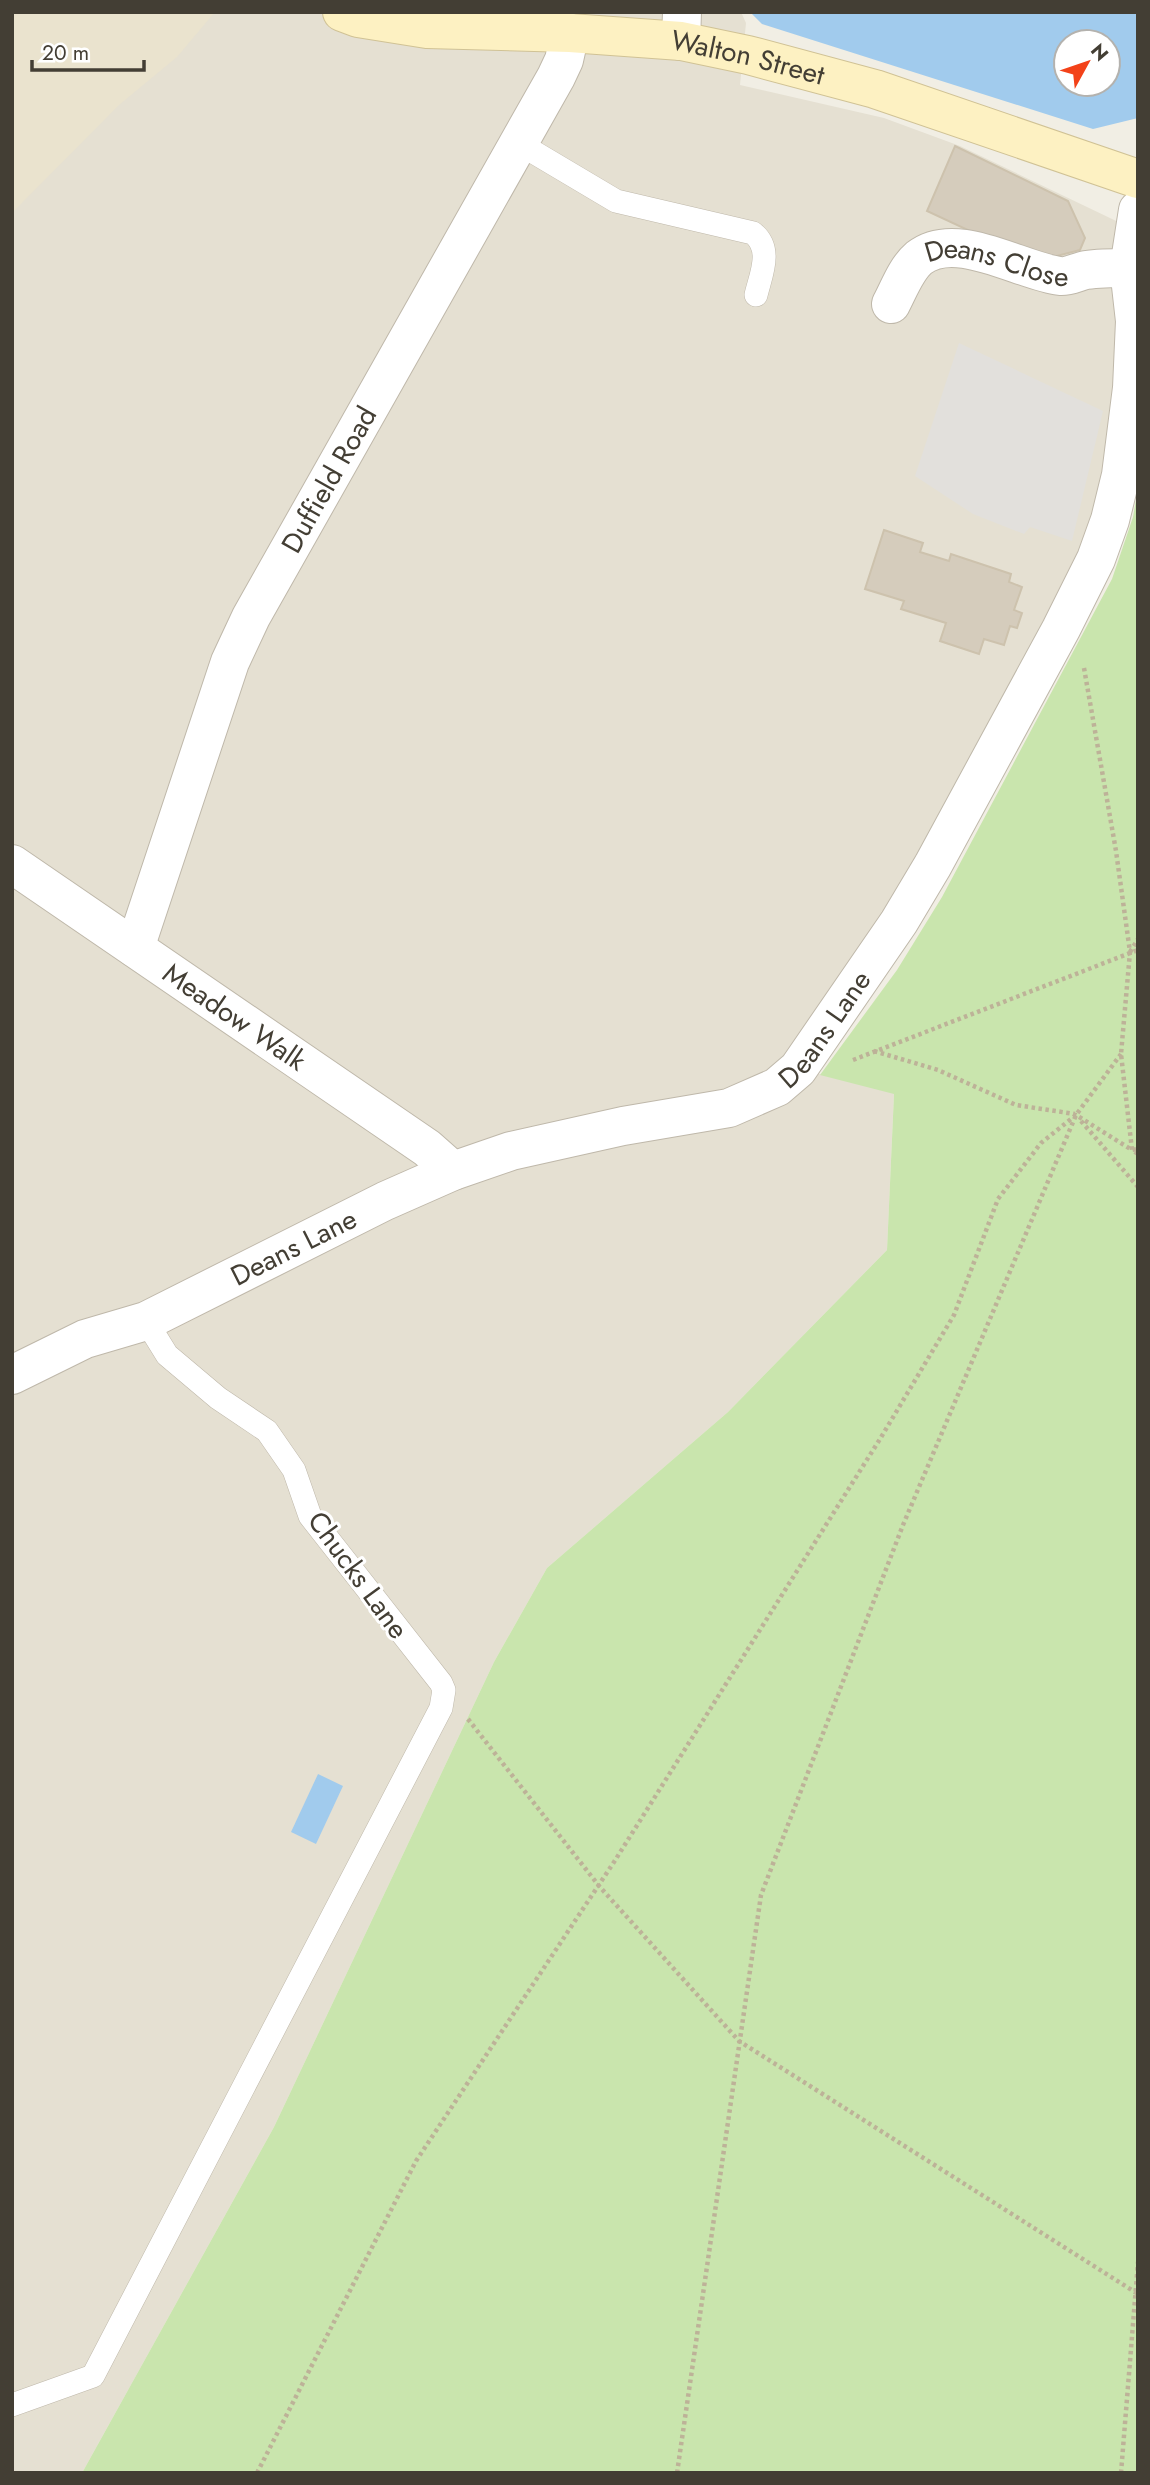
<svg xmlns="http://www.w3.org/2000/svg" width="1150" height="2485" viewBox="0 0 1150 2485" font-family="Jost,sans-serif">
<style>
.residential{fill:#e5e0d2}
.education{fill:#eae3ce}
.green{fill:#c9e5ad}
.parking{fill:#e2e0dc}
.water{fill:#a1cbed;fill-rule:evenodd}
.building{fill:#d5ccbc;stroke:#cdc2ad;stroke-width:2}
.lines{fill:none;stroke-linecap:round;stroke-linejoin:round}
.service-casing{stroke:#bfb8aa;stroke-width:24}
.minor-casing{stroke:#bfb8aa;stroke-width:40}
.tertiary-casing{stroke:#bfb8aa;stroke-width:40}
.secondary-casing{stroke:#d0c295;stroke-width:40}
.path{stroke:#bdb298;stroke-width:4.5;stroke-dasharray:3.5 3.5;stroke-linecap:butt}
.service{stroke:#fff;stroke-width:23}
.minor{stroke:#fff;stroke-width:38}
.tertiary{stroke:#fff;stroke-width:38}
.secondary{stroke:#fdf1c2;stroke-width:38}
.labels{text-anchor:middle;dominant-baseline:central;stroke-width:6;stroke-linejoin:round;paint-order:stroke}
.street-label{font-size:28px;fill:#433e34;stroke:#fff}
</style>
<rect width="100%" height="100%" fill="#f1eee4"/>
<path class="residential" d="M 12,12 L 741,12 L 746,23 L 740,85 L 884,118 L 960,146 L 1135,230 L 1110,520 L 799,1069 L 894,1093 L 887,1250 L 728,1412 L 547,1568 L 494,1662 L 274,2127 L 82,2473 L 12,2473 Z"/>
<path class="education" d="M 12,12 L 215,12 L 177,57 L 119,105 L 12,213 Z"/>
<path class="green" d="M 1138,489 L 1138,2473 L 82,2473 L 274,2127 L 494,1662 L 547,1568 L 728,1412 L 887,1250 L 894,1094 L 820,1075 L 897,970 L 942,897 L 1112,579 L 1133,517 Z"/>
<path class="parking" d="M 959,343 L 1103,411 L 1072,541 L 1030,527 L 1024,534 L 973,514 L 915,476 Z"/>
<g class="water">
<path d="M 750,12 L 1138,12 L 1138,118 L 1093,129 L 762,24 ZM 1066,42 L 1108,42 L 1108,84 L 1066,84 Z"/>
<path d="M 318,1774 L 343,1786 L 316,1844 L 291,1832 Z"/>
</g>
<g class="building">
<path d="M 955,146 L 1068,201 L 1085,238 L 1080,250 L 1049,258 L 1041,264 L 927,211 Z"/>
<path d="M 884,530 L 923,543 L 920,552 L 949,561 L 951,554 L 1011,574 L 1009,582 L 1022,587 L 1014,610 L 1022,613 L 1017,628 L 1010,626 L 1004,645 L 984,639 L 979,654 L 940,641 L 946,623 L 901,609 L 904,601 L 865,589 Z"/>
</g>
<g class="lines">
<g class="service-casing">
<g id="service">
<path d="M 520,144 L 616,201 L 753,233 C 773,249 761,274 756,295"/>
<path d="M 12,2405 L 93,2376 L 441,1708 L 444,1690 L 441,1683 L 310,1516 L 294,1470 L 267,1431 L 218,1398 L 167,1355 L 146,1321"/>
</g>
</g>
<g class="minor-casing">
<g id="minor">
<path d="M 681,41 L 682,12"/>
<path id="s1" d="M 891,304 C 899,289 906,269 919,258 C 956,229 1020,271 1060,276 C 1068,277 1077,272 1086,270 C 1100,268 1115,268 1129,268"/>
<path id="s2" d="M 12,864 L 427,1148 L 453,1171"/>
<path id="s3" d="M 135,948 L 230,662 L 251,617 L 556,77 L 564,60 L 570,33"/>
</g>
</g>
<g class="tertiary-casing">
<g id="tertiary">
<path id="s4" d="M 12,1375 L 85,1339 L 146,1321 L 385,1201 L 453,1171 L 511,1151 L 623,1126 L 729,1108 L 777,1087 L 798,1069 L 899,922 L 933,865 L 1061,629 L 1096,559 L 1110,520 L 1121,475 L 1132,388 L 1135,321 L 1129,268 L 1138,210"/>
</g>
</g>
<g class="secondary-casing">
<g id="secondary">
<path id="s5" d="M 342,12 L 358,18 L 427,29 L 570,33 L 681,41 L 748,55 L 875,89 L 1138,179"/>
</g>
</g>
<g class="path">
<path d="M 1084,668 L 1116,851 L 1130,952 L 1121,1054 L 1132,1150 L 1138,1154"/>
<path d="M 1130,952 L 1138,939"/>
<path d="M 874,1051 L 938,1070 L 1016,1105 L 1075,1114"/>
<path d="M 853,1060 L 1138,950"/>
<path d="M 1081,1121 L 1138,1187"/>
<path d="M 468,1719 L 599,1886 L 739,2041 L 1138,2294"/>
<path d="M 257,2473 L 416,2161 L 614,1862 L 880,1439 L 954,1315 L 998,1199 L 1041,1143 L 1076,1115 L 1132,1150 L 1138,1149"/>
<path d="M 677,2473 L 761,1895 L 903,1525 L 1076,1115 L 1121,1054"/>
<path d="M 1121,2473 L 1138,2262"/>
</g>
<use href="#service" class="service"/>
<use href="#minor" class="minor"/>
<use href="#tertiary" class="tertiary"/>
<use href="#secondary" class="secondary"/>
</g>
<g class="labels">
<g class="street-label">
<text stroke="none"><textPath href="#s5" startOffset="410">Walton Street</textPath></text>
<text stroke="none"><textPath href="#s1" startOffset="136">Deans Close</textPath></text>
<text stroke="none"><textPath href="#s3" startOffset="509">Duffield Road</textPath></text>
<text stroke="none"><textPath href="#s2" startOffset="270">Meadow Walk</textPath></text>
<text stroke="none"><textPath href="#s4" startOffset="898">Deans Lane</textPath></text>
<text stroke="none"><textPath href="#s4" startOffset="310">Deans Lane</textPath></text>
<text transform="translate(358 1575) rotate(54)">Chucks Lane</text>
</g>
</g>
<rect width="1150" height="2485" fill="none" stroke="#433e34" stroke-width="28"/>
<g transform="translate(1087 63) rotate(50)"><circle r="33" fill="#ffffff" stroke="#b4b2ae" stroke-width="2"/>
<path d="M0-5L12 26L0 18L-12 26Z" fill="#f34219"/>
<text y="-10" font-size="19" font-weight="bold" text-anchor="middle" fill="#433e34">N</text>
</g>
<path d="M32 60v10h112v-10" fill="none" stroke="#433e34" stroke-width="3.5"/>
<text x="42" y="60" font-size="21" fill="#433e34" stroke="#ffffff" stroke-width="5" paint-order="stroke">20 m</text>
</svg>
